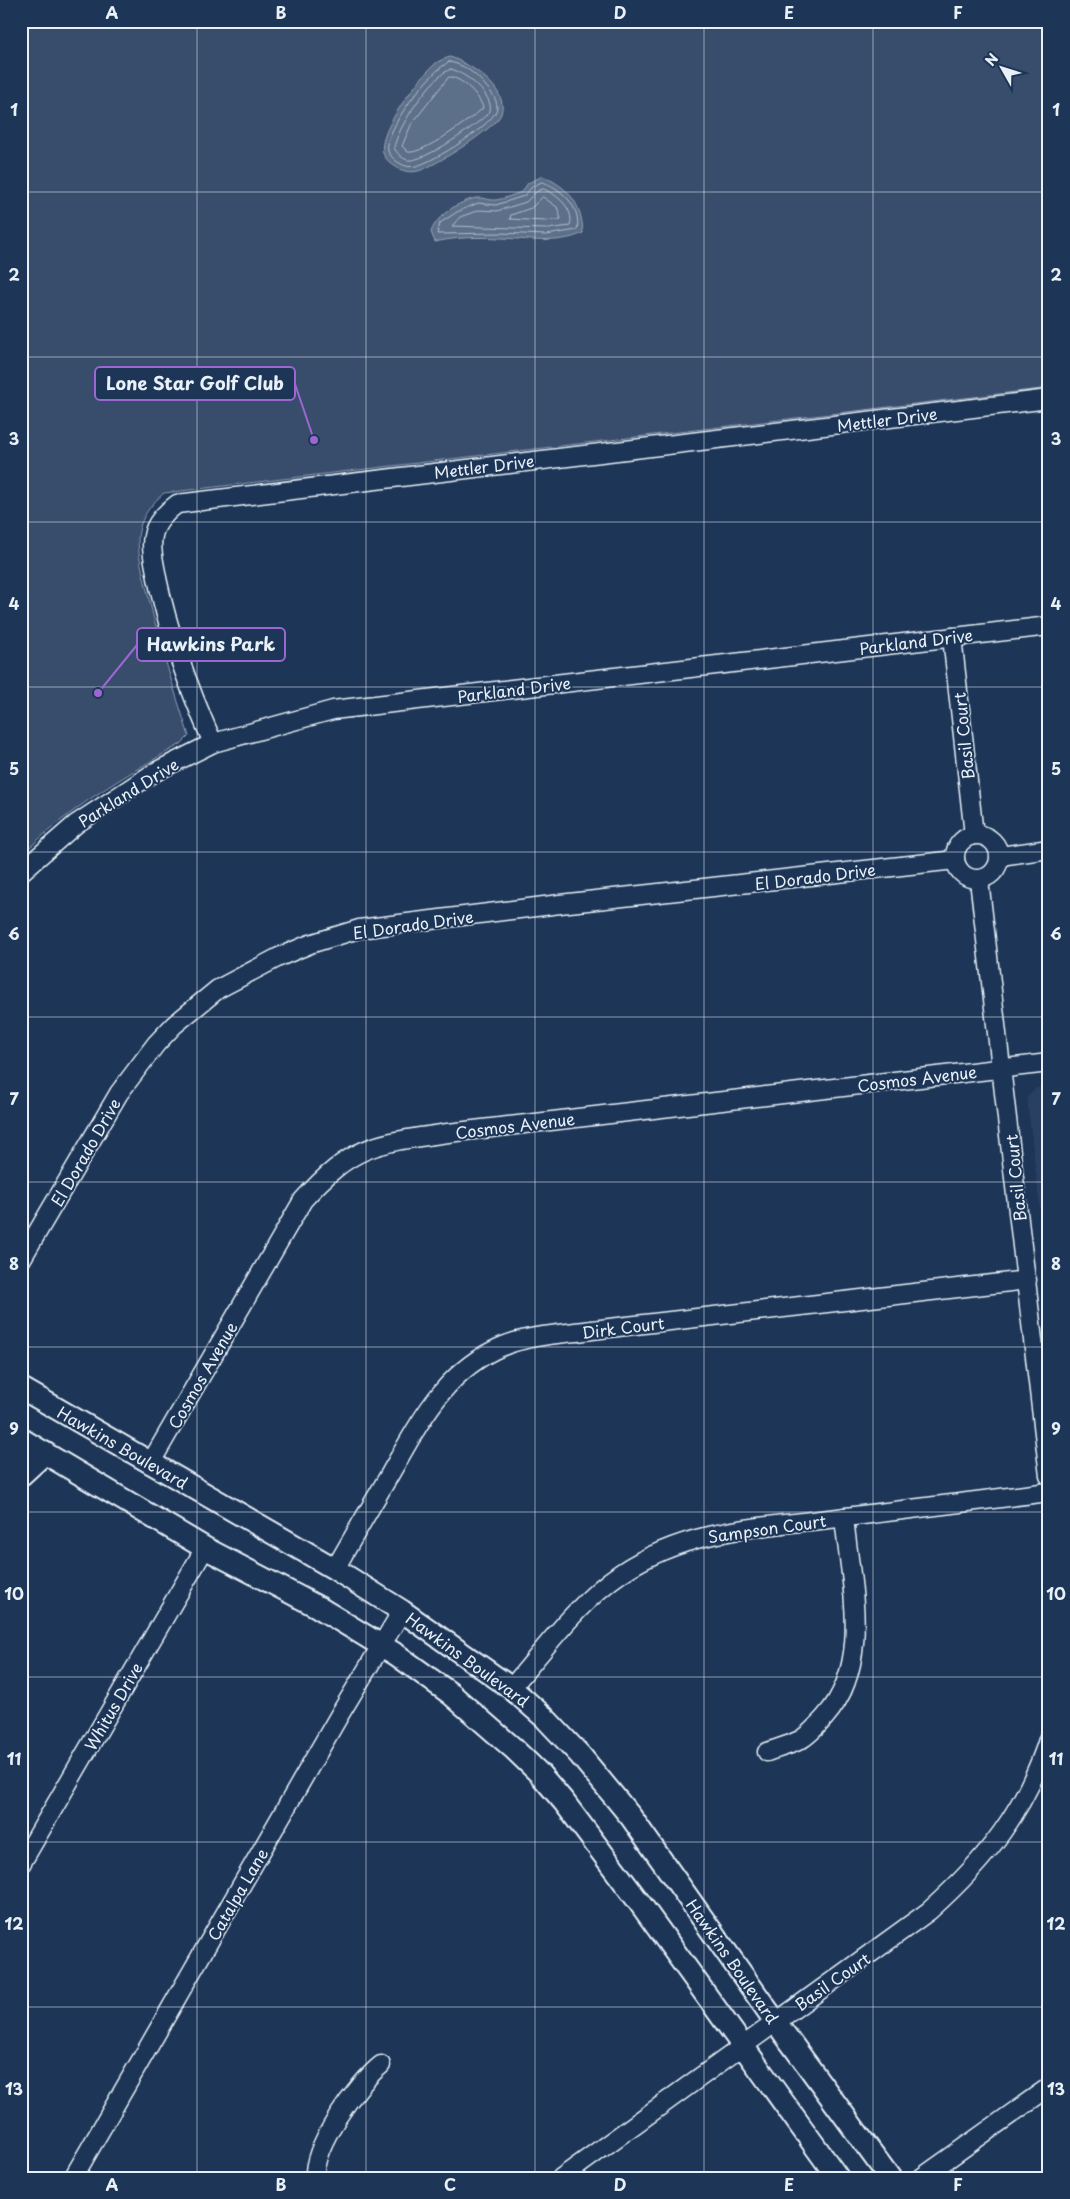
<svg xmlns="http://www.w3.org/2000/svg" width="1070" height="2199" viewBox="0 0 1070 2199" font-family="'Playpen Sans',sans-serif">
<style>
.built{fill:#2a4162}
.green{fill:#374d6c;stroke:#909fb2}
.water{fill:#5d7089;stroke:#95a4b5}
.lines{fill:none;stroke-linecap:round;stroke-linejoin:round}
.shore{stroke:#b0bdcc;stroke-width:1}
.minor-casing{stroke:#e8f1f8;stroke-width:21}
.major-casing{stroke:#e8f1f8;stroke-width:25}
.minor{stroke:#1d3557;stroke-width:18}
.major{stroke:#1d3557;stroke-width:21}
.grid{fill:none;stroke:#e8f1f8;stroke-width:1;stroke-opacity:0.55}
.labels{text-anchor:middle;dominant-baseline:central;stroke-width:4;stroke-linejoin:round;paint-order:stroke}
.street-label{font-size:16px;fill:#e8f1f8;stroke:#1d3557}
.leader{fill:none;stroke:#9c67d0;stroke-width:2}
.callout-dot{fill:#9c67d0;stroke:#1d3557;stroke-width:2}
.callout{fill:#1d3557;stroke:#9c67d0;stroke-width:2}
.callout-label{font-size:18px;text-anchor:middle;font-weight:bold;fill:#e8f1f8}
.neatline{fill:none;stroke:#e8f1f8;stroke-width:2}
.grid-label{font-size:16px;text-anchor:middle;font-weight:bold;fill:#e8f1f8}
</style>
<rect width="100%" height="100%" fill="#1d3557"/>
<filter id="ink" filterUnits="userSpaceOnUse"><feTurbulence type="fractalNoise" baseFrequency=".02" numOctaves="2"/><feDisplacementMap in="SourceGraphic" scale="10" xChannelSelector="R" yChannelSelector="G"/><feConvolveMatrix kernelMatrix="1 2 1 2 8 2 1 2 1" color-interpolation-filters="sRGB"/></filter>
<g filter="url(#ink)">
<path class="built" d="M 1049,1086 L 1049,1284 L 1027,1098 L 1036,1088 Z"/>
<path class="green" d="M 21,21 L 1049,21 L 1049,388 L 164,493 C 149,506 138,521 138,542 C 139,561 145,581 149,599 C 160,645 174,690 189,736 L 181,744 C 122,777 69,808 21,856 Z"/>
<g class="water">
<path d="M 450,57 C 469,63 510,89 501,114 C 496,128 440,162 424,169 C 417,172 409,173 402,170 C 396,168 385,160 383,153 C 377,131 420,77 436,63 C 440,60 445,59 450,57 Z"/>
<path d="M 543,176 C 569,188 582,204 583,233 C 559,245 528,239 501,238 C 479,237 456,237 435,242 L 431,232 C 437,215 458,202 476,198 C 483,197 490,201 496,200 C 505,199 514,194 522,192 L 528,183 Z"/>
</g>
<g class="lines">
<g class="shore">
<path d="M 449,62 C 463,64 475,73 484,84 C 489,90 497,98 497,107 C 498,123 431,163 416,166 C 407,168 402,165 395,160 C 392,157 389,154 388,151 C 383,130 431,70 449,62 Z"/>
<path d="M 451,69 C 465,73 494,95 490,111 C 481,123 423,163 408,160 C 402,159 397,153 394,148 C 397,128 432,75 451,69 Z"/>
<path d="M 449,77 C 462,77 480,96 483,108 C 471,119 422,155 408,152 L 402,146 L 411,125 Z"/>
<path d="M 542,182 C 562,188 582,208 577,230 L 546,235 L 501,233 L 437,234 L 440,223 L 457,212 L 478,203 L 496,205 L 524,196 L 532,187 Z"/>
<path d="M 543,189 C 557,194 575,209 570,226 L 546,229 L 452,226 L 460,217 L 479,210 L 497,211 L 526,202 L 536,192 Z"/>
<path d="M 543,197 L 557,207 L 561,219 L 545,221 L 510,219 L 511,215 L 531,208 Z"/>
</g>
<g class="minor-casing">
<g id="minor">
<path d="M 952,637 L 974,835"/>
<path d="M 213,743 C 189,689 169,636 157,578 C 155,565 150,549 153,536 C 155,523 167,511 177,504 L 1049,399"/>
<circle cx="977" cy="857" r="22"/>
<path d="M 1000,856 L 1049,849"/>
<path d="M 21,872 L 76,824 L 155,772 L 213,743 L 333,710 L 1049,626"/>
<path d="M 979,880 L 1049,1476"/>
<path d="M 21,1260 L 119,1093 L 156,1044 L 174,1025 L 218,989 L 279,957 L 310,944 L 359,929 L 560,904 L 955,860"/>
<path d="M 150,1464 L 303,1200 C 353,1144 377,1143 448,1133 L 1049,1063"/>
<path d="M 335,1569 C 353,1537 372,1505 390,1474 C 420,1422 445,1370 503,1346 C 530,1335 564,1334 592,1330 L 1027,1280"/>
<path d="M 511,1688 C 545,1649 578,1602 621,1573 C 690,1527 767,1527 846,1517 C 914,1509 981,1500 1049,1492"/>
<path d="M 767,1752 C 778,1748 790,1745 800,1740 C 809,1735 818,1725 825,1717 C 873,1663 850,1582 844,1517"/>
<path d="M 21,1864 L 205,1548"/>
<path d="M 73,2178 L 340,1714 L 402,1611"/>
<path d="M 315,2178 C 312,2146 357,2084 381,2065"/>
<path d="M 561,2178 L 929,1911 C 986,1860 1026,1810 1049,1737"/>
<path d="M 921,2178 L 1049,2087"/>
</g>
</g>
<g class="major-casing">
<g id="major">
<path d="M 21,1388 L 335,1569 L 402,1611 L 511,1688 L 544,1717 L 580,1755 L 631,1817 L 775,2021 L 890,2178"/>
<path d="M 21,1439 L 205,1548 L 318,1607 L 397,1655 L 451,1694 L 513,1748 L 540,1774 L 564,1802 L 639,1902 L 838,2178"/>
<path d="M 21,1475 L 45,1453"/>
</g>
</g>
<use href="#minor" class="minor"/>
<use href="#major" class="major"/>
</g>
</g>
<path class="grid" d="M 197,21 L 197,2178M 366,21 L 366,2178M 535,21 L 535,2178M 704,21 L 704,2178M 873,21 L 873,2178M 21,192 L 1049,192M 21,357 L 1049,357M 21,522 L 1049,522M 21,687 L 1049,687M 21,852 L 1049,852M 21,1017 L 1049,1017M 21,1182 L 1049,1182M 21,1347 L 1049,1347M 21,1512 L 1049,1512M 21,1677 L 1049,1677M 21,1842 L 1049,1842M 21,2007 L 1049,2007"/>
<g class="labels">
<g class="street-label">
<text transform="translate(887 419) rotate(-7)">Mettler Drive</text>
<text transform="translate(484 466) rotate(-7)">Mettler Drive</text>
<text transform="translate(916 641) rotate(-7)">Parkland Drive</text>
<text transform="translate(514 689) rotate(-7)">Parkland Drive</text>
<text transform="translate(963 736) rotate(-96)">Basil Court</text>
<text transform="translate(128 792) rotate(-32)">Parkland Drive</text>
<text transform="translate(815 876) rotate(-7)">El Dorado Drive</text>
<text transform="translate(413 924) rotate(-8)">El Dorado Drive</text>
<text transform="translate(917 1078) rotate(-7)">Cosmos Avenue</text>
<text transform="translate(515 1125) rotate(-7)">Cosmos Avenue</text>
<text transform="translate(85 1152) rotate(-60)">El Dorado Drive</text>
<text transform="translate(1015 1178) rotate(-96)">Basil Court</text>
<text transform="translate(623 1327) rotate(-7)">Dirk Court</text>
<text transform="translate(202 1375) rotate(-60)">Cosmos Avenue</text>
<text transform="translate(123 1447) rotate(30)">Hawkins Boulevard</text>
<text transform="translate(767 1528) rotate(-8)">Sampson Court</text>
<text transform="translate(468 1659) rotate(36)">Hawkins Boulevard</text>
<text transform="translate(113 1706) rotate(-60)">Whitus Drive</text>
<text transform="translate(237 1894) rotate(-60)">Catalpa Lane</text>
<text transform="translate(733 1961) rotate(55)">Hawkins Boulevard</text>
<text transform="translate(832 1981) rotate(-35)">Basil Court</text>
</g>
</g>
<path class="leader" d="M314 440L295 384M98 693L137 645"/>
<g class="callout-dot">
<circle cx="314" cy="440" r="5"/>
<circle cx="98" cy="693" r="5"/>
</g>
<g class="callout">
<rect x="95" y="367" width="200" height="33" rx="5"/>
<rect x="137" y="628" width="148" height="33" rx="5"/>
</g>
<g class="callout-label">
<text x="195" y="390">Lone Star Golf Club</text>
<text x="211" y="651">Hawkins Park</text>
</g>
<rect width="1070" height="2199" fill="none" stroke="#1d3557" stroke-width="55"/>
<g transform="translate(1002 68) rotate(309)" stroke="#1d3557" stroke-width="4" paint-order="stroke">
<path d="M0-4L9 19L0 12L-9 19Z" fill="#e8f1f8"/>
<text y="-8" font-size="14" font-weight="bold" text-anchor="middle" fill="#e8f1f8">N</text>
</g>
<rect x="28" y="28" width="1014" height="2144" class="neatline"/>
<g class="grid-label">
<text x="112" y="19">A</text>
<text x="281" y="19">B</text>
<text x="450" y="19">C</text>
<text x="620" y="19">D</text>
<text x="789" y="19">E</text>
<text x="958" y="19">F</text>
<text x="14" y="116">1</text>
<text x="1056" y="116">1</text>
<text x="14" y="281">2</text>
<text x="1056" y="281">2</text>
<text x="14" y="445">3</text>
<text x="1056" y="445">3</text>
<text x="14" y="610">4</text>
<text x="1056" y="610">4</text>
<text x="14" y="775">5</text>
<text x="1056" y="775">5</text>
<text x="14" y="940">6</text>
<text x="1056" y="940">6</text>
<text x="14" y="1105">7</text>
<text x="1056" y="1105">7</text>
<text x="14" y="1270">8</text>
<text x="1056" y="1270">8</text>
<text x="14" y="1435">9</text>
<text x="1056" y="1435">9</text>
<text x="14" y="1600">10</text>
<text x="1056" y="1600">10</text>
<text x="14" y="1765">11</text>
<text x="1056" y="1765">11</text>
<text x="14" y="1930">12</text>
<text x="1056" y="1930">12</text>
<text x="14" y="2095">13</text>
<text x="1056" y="2095">13</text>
<text x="112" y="2191">A</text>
<text x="281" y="2191">B</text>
<text x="450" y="2191">C</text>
<text x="620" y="2191">D</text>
<text x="789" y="2191">E</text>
<text x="958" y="2191">F</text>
</g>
</svg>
